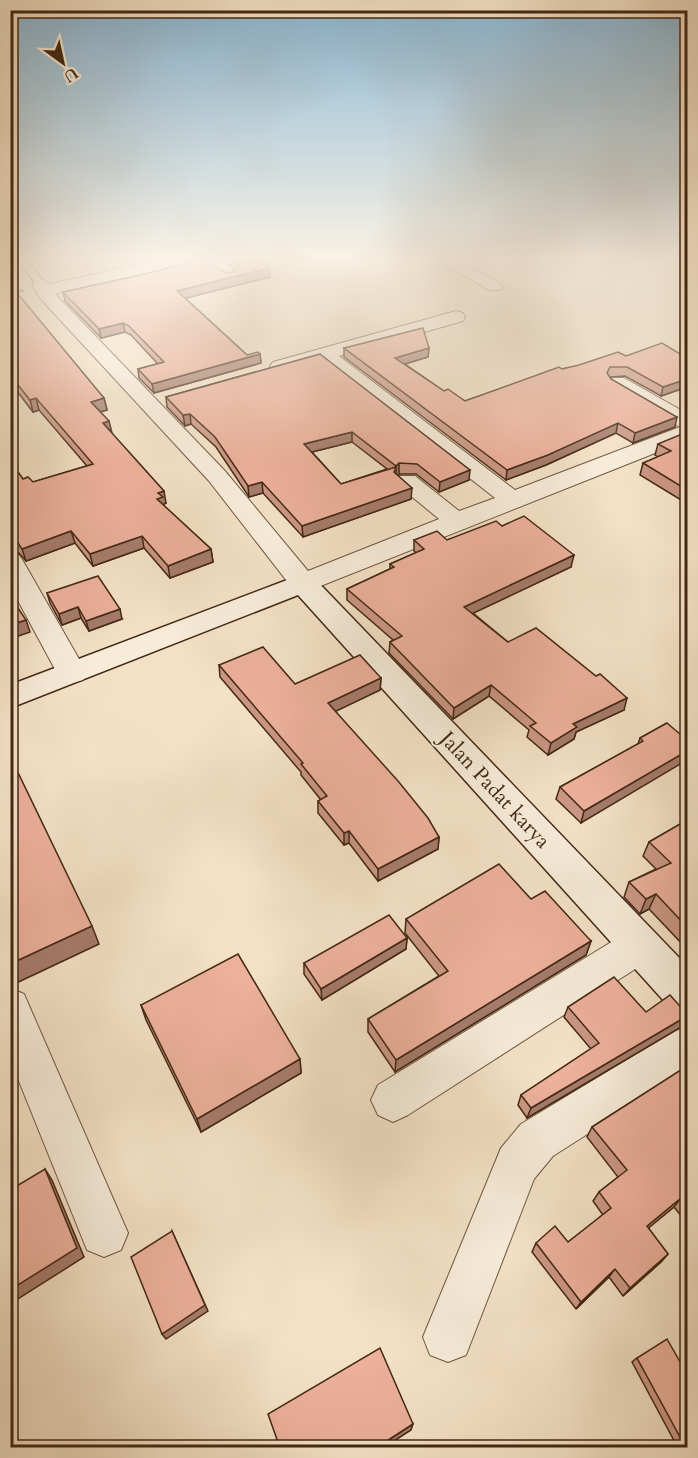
<svg xmlns="http://www.w3.org/2000/svg" width="698" height="1458" viewBox="0 0 698 1458" font-family="Cardo,serif">
<style>
.lines{fill:none;stroke-linecap:round;stroke-linejoin:round}
.stream{fill:#788177;fill-rule:evenodd}
.lane-casing{stroke:#6f5640;stroke-width:3}
.street-casing{stroke:#6f5640;stroke-width:2}
.secondary-casing{stroke:#432814;stroke-width:3}
.lane{fill:#f7ecda;fill-rule:evenodd}
.street{fill:#f7ecda;fill-rule:evenodd}
.secondary{fill:#f7ecda;fill-rule:evenodd}
.wall{fill:#cb9785;stroke:#432814;stroke-width:1.5;fill-rule:evenodd}
.shaded-wall{fill:#a57b6c;stroke:#432814;stroke-width:1.5}
.building{fill:#ecb09b;stroke:#432814;stroke-width:1.5}
.labels{text-anchor:middle;dominant-baseline:central;stroke-width:4.5;stroke-linejoin:round;paint-order:stroke}
.street-label{font-size:21px;fill:#432814;stroke:#f7ecda}
</style>
<rect width="100%" height="100%" fill="#f3e1c6"/>
<filter id="stains"><feTurbulence type="fractalNoise" baseFrequency=".00333" numOctaves="4"/><feColorMatrix values="0 0 0 0 .2 0 0 0 0 .09 0 0 0 0 .02 0 0 0 .5 -.17"/></filter>
<radialGradient id="worn" r=".72"><stop offset=".6" stop-color="#630" stop-opacity="0"/><stop offset="1" stop-color="#630" stop-opacity=".3"/></radialGradient>
<g class="lines">
<path class="stream" d="M 22,289 L 25,291 L 24,292 L 10,294 L 10,291 Z"/>
<g class="lane-casing">
<path id="lane" d="M 16,258 L 24,258 L 44,282 L 44,286 L 38,286 Z"/>
</g>
<g class="street-casing">
<g id="street">
<path d="M 166,258 L 196,258 L 194,262 L 55,294 L 225,471 L 308,571 L 439,519 L 399,486 L 395,481 L 399,476 L 415,476 L 459,511 L 495,498 L 320,361 L 280,372 L 273,370 L 270,366 L 273,362 L 456,311 L 463,313 L 465,317 L 463,321 L 339,356 L 515,490 L 680,427 L 610,386 L 607,382 L 610,378 L 624,378 L 688,414 L 688,440 L 313,589 L 303,591 L 293,589 L 209,481 L 39,297 L 32,284 L 41,279 L 50,284 Z"/>
<path d="M 199,258 L 218,258 L 240,275 L 231,280 L 225,279 Z"/>
<path d="M 434,258 L 455,258 L 504,286 L 501,290 L 489,290 Z"/>
<path d="M 10,553 L 19,555 L 23,561 L 87,673 L 83,680 L 72,683 L 61,680 L 57,673 L 10,586 Z"/>
<path d="M 640,928 L 654,933 L 659,945 L 654,957 L 408,1115 L 393,1122 L 378,1115 L 371,1100 L 378,1085 L 626,933 Z"/>
<path d="M 10,988 L 24,994 L 128,1233 L 121,1250 L 104,1257 L 87,1250 L 10,1059 Z"/>
<path d="M 688,1026 L 688,1070 L 553,1156 L 534,1179 L 466,1355 L 448,1362 L 430,1355 L 423,1337 L 501,1148 L 521,1124 L 673,1032 Z"/>
</g>
</g>
<g class="secondary-casing">
<path id="secondary" d="M 303,574 L 313,577 L 688,967 L 688,1016 L 673,1011 L 298,595 L 10,708 L 10,685 Z"/>
</g>
<use href="#lane" class="lane"/>
<use href="#street" class="street"/>
<use href="#secondary" class="secondary"/>
</g>
<g class="wall">
<path d="M 223,258 L 254,258 L 270,277 L 185,298 L 247,355 L 260,354 L 261,363 L 154,393 L 139,378 L 138,369 L 158,364 L 131,335 L 125,332 L 101,338 L 65,301 L 63,292 L 145,274 L 188,263 L 188,259 L 223,272 L 231,273 L 236,270 L 224,259 Z"/>
<path d="M 10,295 L 104,398 L 107,410 L 100,412 L 111,432 L 166,503 L 164,504 L 164,506 L 211,549 L 213,562 L 170,578 L 144,548 L 93,566 L 75,543 L 26,561 L 19,553 L 10,552 L 10,463 L 23,479 L 33,482 L 87,466 L 39,410 L 33,412 L 10,382 Z"/>
<path d="M 344,348 L 429,348 L 428,357 L 405,364 L 444,391 L 465,401 L 562,369 L 626,356 L 687,358 L 687,387 L 661,396 L 625,376 L 609,377 L 675,427 L 633,443 L 616,433 L 546,465 L 506,480 L 344,357 Z"/>
<path d="M 320,354 L 469,480 L 439,492 L 416,474 L 399,474 L 397,475 L 411,499 L 303,537 L 263,493 L 249,497 L 216,447 L 191,424 L 185,426 L 167,407 L 166,397 ZM 352,442 L 387,469 L 341,484 L 312,452 Z"/>
<path d="M 687,432 L 687,502 L 686,503 L 640,475 L 643,463 L 658,457 L 655,455 L 658,444 Z"/>
<path d="M 502,526 L 571,567 L 473,613 L 508,642 L 624,710 L 576,732 L 574,739 L 548,755 L 527,737 L 529,730 L 489,696 L 453,719 L 389,653 L 390,642 L 393,640 L 347,600 L 347,589 L 390,569 L 390,564 L 416,553 L 414,551 L 414,540 L 447,540 Z"/>
<path d="M 47,593 L 122,619 L 89,631 L 81,618 L 62,625 L 50,603 Z"/>
<path d="M 219,665 L 295,684 L 381,678 L 380,690 L 335,711 L 439,837 L 438,849 L 378,881 L 349,843 L 344,845 L 318,813 L 318,801 L 321,800 L 301,775 L 301,772 L 220,677 Z"/>
<path d="M 667,723 L 581,823 L 556,799 L 560,787 L 638,744 L 640,738 Z"/>
<path d="M 687,820 L 687,949 L 649,909 L 640,914 L 624,897 L 629,882 L 656,869 L 643,856 L 649,842 Z"/>
<path d="M 531,899 L 591,941 L 586,955 L 395,1072 L 368,1032 L 368,1019 L 439,976 L 405,933 L 406,919 Z"/>
<path d="M 407,938 L 406,949 L 322,1000 L 304,974 L 304,963 Z"/>
<path d="M 141,1005 L 300,1059 L 301,1073 L 201,1132 L 146,1020 Z"/>
<path d="M 568,1007 L 646,1012 L 683,1026 L 527,1118 L 518,1105 L 521,1095 L 591,1049 L 564,1017 Z"/>
<path d="M 687,1066 L 687,1223 L 674,1207 L 648,1228 L 668,1254 L 661,1262 L 623,1296 L 609,1277 L 576,1309 L 532,1252 L 536,1243 L 568,1242 L 603,1215 L 593,1201 L 599,1192 L 618,1177 L 587,1137 L 592,1127 Z"/>
<path d="M 637,1358 L 687,1448 L 678,1448 L 632,1362 Z"/>
</g>
<g class="shaded-wall">
<path d="M 269,268 L 270,277 L 178,300 L 177,291 Z"/>
<path d="M 123,323 L 125,332 L 101,338 L 99,329 Z"/>
<path d="M 429,348 L 428,357 L 395,367 L 395,358 Z"/>
<path d="M 260,354 L 261,363 L 154,393 L 152,384 Z"/>
<path d="M 687,379 L 687,387 L 661,396 L 663,387 Z"/>
<path d="M 36,398 L 39,410 L 33,412 L 30,400 Z"/>
<path d="M 104,398 L 107,410 L 93,414 L 91,402 Z"/>
<path d="M 190,414 L 191,424 L 185,426 L 183,415 Z"/>
<path d="M 677,417 L 675,427 L 633,443 L 635,433 Z"/>
<path d="M 109,421 L 112,433 L 103,423 Z"/>
<path d="M 618,423 L 616,433 L 546,465 L 506,480 L 507,470 Z"/>
<path d="M 352,432 L 352,442 L 304,454 L 304,444 Z"/>
<path d="M 399,463 L 399,474 L 396,477 L 396,466 Z"/>
<path d="M 470,470 L 469,480 L 439,492 L 440,482 Z"/>
<path d="M 262,482 L 263,493 L 249,497 L 248,486 Z"/>
<path d="M 412,488 L 411,499 L 303,537 L 302,526 Z"/>
<path d="M 164,491 L 166,503 L 164,504 L 165,510 L 157,499 L 158,493 Z"/>
<path d="M 71,531 L 75,543 L 26,561 L 22,549 Z"/>
<path d="M 142,536 L 144,548 L 93,566 L 90,554 Z"/>
<path d="M 211,549 L 213,562 L 170,578 L 168,566 Z"/>
<path d="M 574,555 L 571,567 L 463,618 L 464,607 Z"/>
<path d="M 78,607 L 81,618 L 62,625 L 59,614 Z"/>
<path d="M 120,609 L 122,619 L 89,631 L 86,621 Z"/>
<path d="M 26,620 L 30,632 L 10,639 L 10,625 Z"/>
<path d="M 381,678 L 380,690 L 328,715 L 328,703 Z"/>
<path d="M 491,685 L 489,696 L 453,719 L 454,708 Z"/>
<path d="M 627,698 L 624,710 L 576,732 L 574,739 L 548,755 L 551,743 L 573,724 Z"/>
<path d="M 687,751 L 687,760 L 581,823 L 584,811 Z"/>
<path d="M 349,831 L 349,843 L 344,845 L 344,833 Z"/>
<path d="M 439,837 L 438,849 L 378,881 L 378,869 Z"/>
<path d="M 656,894 L 649,909 L 640,914 L 646,899 Z"/>
<path d="M 92,926 L 99,944 L 10,986 L 10,964 Z"/>
<path d="M 407,938 L 406,949 L 322,1000 L 321,989 Z"/>
<path d="M 591,941 L 586,955 L 395,1072 L 396,1060 Z"/>
<path d="M 687,1016 L 683,1026 L 527,1118 L 531,1108 Z"/>
<path d="M 300,1059 L 301,1073 L 201,1132 L 197,1119 Z"/>
<path d="M 10,1099 L 15,1110 L 10,1112 Z"/>
<path d="M 45,1169 L 52,1180 L 84,1257 L 10,1304 L 10,1290 Z"/>
<path d="M 681,1198 L 674,1207 L 640,1235 L 647,1226 Z"/>
<path d="M 172,1231 L 208,1311 L 166,1339 L 162,1334 Z"/>
<path d="M 668,1254 L 661,1262 L 623,1296 L 630,1288 Z"/>
<path d="M 615,1269 L 609,1277 L 576,1309 L 581,1302 Z"/>
<path d="M 413,1424 L 411,1430 L 383,1448 L 376,1448 Z"/>
</g>
<g class="building">
<path d="M 192,258 L 205,258 L 223,272 L 231,273 L 241,266 L 232,258 L 254,258 L 269,268 L 177,291 L 247,355 L 258,352 L 260,354 L 152,384 L 138,369 L 164,362 L 129,326 L 123,323 L 99,329 L 63,292 L 145,274 L 192,262 L 188,259 Z"/>
<path d="M 18,294 L 104,398 L 91,402 L 109,421 L 103,423 L 164,491 L 158,493 L 163,497 L 157,499 L 211,549 L 168,566 L 142,536 L 90,554 L 71,531 L 22,549 L 16,540 L 10,540 L 10,463 L 11,462 L 23,479 L 28,477 L 33,482 L 93,464 L 36,398 L 30,400 L 10,375 L 10,295 Z"/>
<path d="M 423,328 L 429,348 L 395,358 L 444,391 L 448,389 L 465,401 L 559,367 L 562,369 L 579,365 L 618,352 L 626,356 L 662,343 L 687,358 L 687,379 L 663,387 L 627,367 L 610,367 L 607,373 L 611,379 L 677,417 L 635,433 L 618,423 L 548,455 L 507,470 L 344,348 Z"/>
<path d="M 320,354 L 470,470 L 440,482 L 417,464 L 399,463 L 396,466 L 352,432 L 304,444 L 341,484 L 396,467 L 394,472 L 412,488 L 302,526 L 262,482 L 248,486 L 215,437 L 190,414 L 183,415 L 166,397 Z"/>
<path d="M 687,432 L 687,490 L 643,463 L 671,451 L 658,444 Z"/>
<path d="M 524,516 L 574,555 L 464,607 L 508,642 L 536,628 L 596,676 L 600,674 L 627,698 L 573,724 L 577,727 L 551,743 L 530,726 L 536,723 L 491,685 L 454,708 L 390,642 L 402,636 L 347,589 L 394,567 L 390,564 L 424,549 L 414,540 L 437,531 L 447,540 L 496,521 L 502,526 Z"/>
<path d="M 98,576 L 120,609 L 86,621 L 78,607 L 59,614 L 47,593 Z"/>
<path d="M 10,596 L 26,620 L 10,625 Z"/>
<path d="M 263,647 L 295,684 L 360,655 L 381,678 L 328,703 L 398,781 L 428,818 L 439,837 L 378,869 L 349,831 L 344,833 L 318,801 L 327,796 L 301,764 L 303,763 L 219,665 Z"/>
<path d="M 667,723 L 687,740 L 687,751 L 584,811 L 560,787 L 643,741 L 640,738 Z"/>
<path d="M 10,756 L 92,926 L 10,964 Z"/>
<path d="M 687,820 L 687,927 L 656,894 L 646,899 L 629,882 L 671,863 L 649,842 Z"/>
<path d="M 499,864 L 531,899 L 545,891 L 591,941 L 396,1060 L 368,1019 L 448,971 L 406,919 Z"/>
<path d="M 389,915 L 407,938 L 321,989 L 304,963 Z"/>
<path d="M 238,954 L 300,1059 L 197,1119 L 141,1005 Z"/>
<path d="M 614,977 L 646,1012 L 670,995 L 687,1014 L 687,1016 L 531,1108 L 521,1095 L 599,1043 L 568,1007 Z"/>
<path d="M 687,1066 L 687,1205 L 681,1198 L 647,1226 L 668,1254 L 630,1288 L 615,1269 L 581,1302 L 536,1243 L 555,1226 L 568,1242 L 611,1208 L 599,1192 L 627,1170 L 592,1127 Z"/>
<path d="M 45,1169 L 77,1248 L 10,1290 L 10,1190 Z"/>
<path d="M 172,1231 L 205,1305 L 162,1334 L 131,1257 Z"/>
<path d="M 667,1339 L 687,1374 L 687,1448 L 686,1448 L 637,1358 Z"/>
<path d="M 380,1348 L 413,1424 L 376,1448 L 280,1448 L 268,1414 Z"/>
</g>
<linearGradient id="sky" x2="0" y2="1"><stop stop-color="#89b7d5"/><stop offset="0.56" stop-color="#faf2e5"/><stop offset="1" stop-color="#faf2e5" stop-opacity="0"/></linearGradient>
<rect width="698" height="462" fill="url(#sky)"/>
<g class="labels">
<g class="street-label">
<text transform="translate(495 790) rotate(47)">Jalan Padat karya</text>
</g>
</g>
<rect width="698" height="1458" fill="none" stroke="#f3e1c6" stroke-width="36"/>
<rect x="12" y="12" width="674" height="1434" fill="none" stroke="#432814" stroke-width="3"/>
<rect x="18" y="18" width="662" height="1422" fill="none" stroke="#432814" stroke-width="1.5"/>
<g transform="translate(63 63) rotate(147)" stroke="#f7ecda" stroke-width="4.5" paint-order="stroke">
<path d="M0-4.5L10 22L0 15L-10 22Z" fill="#432814"/>
<text y="-9" font-size="16" font-weight="bold" text-anchor="middle" fill="#432814">U</text>
</g>
<rect width="100%" height="100%" filter="url(#stains)"/>
<rect width="100%" height="100%" fill="url(#worn)"/>
</svg>
